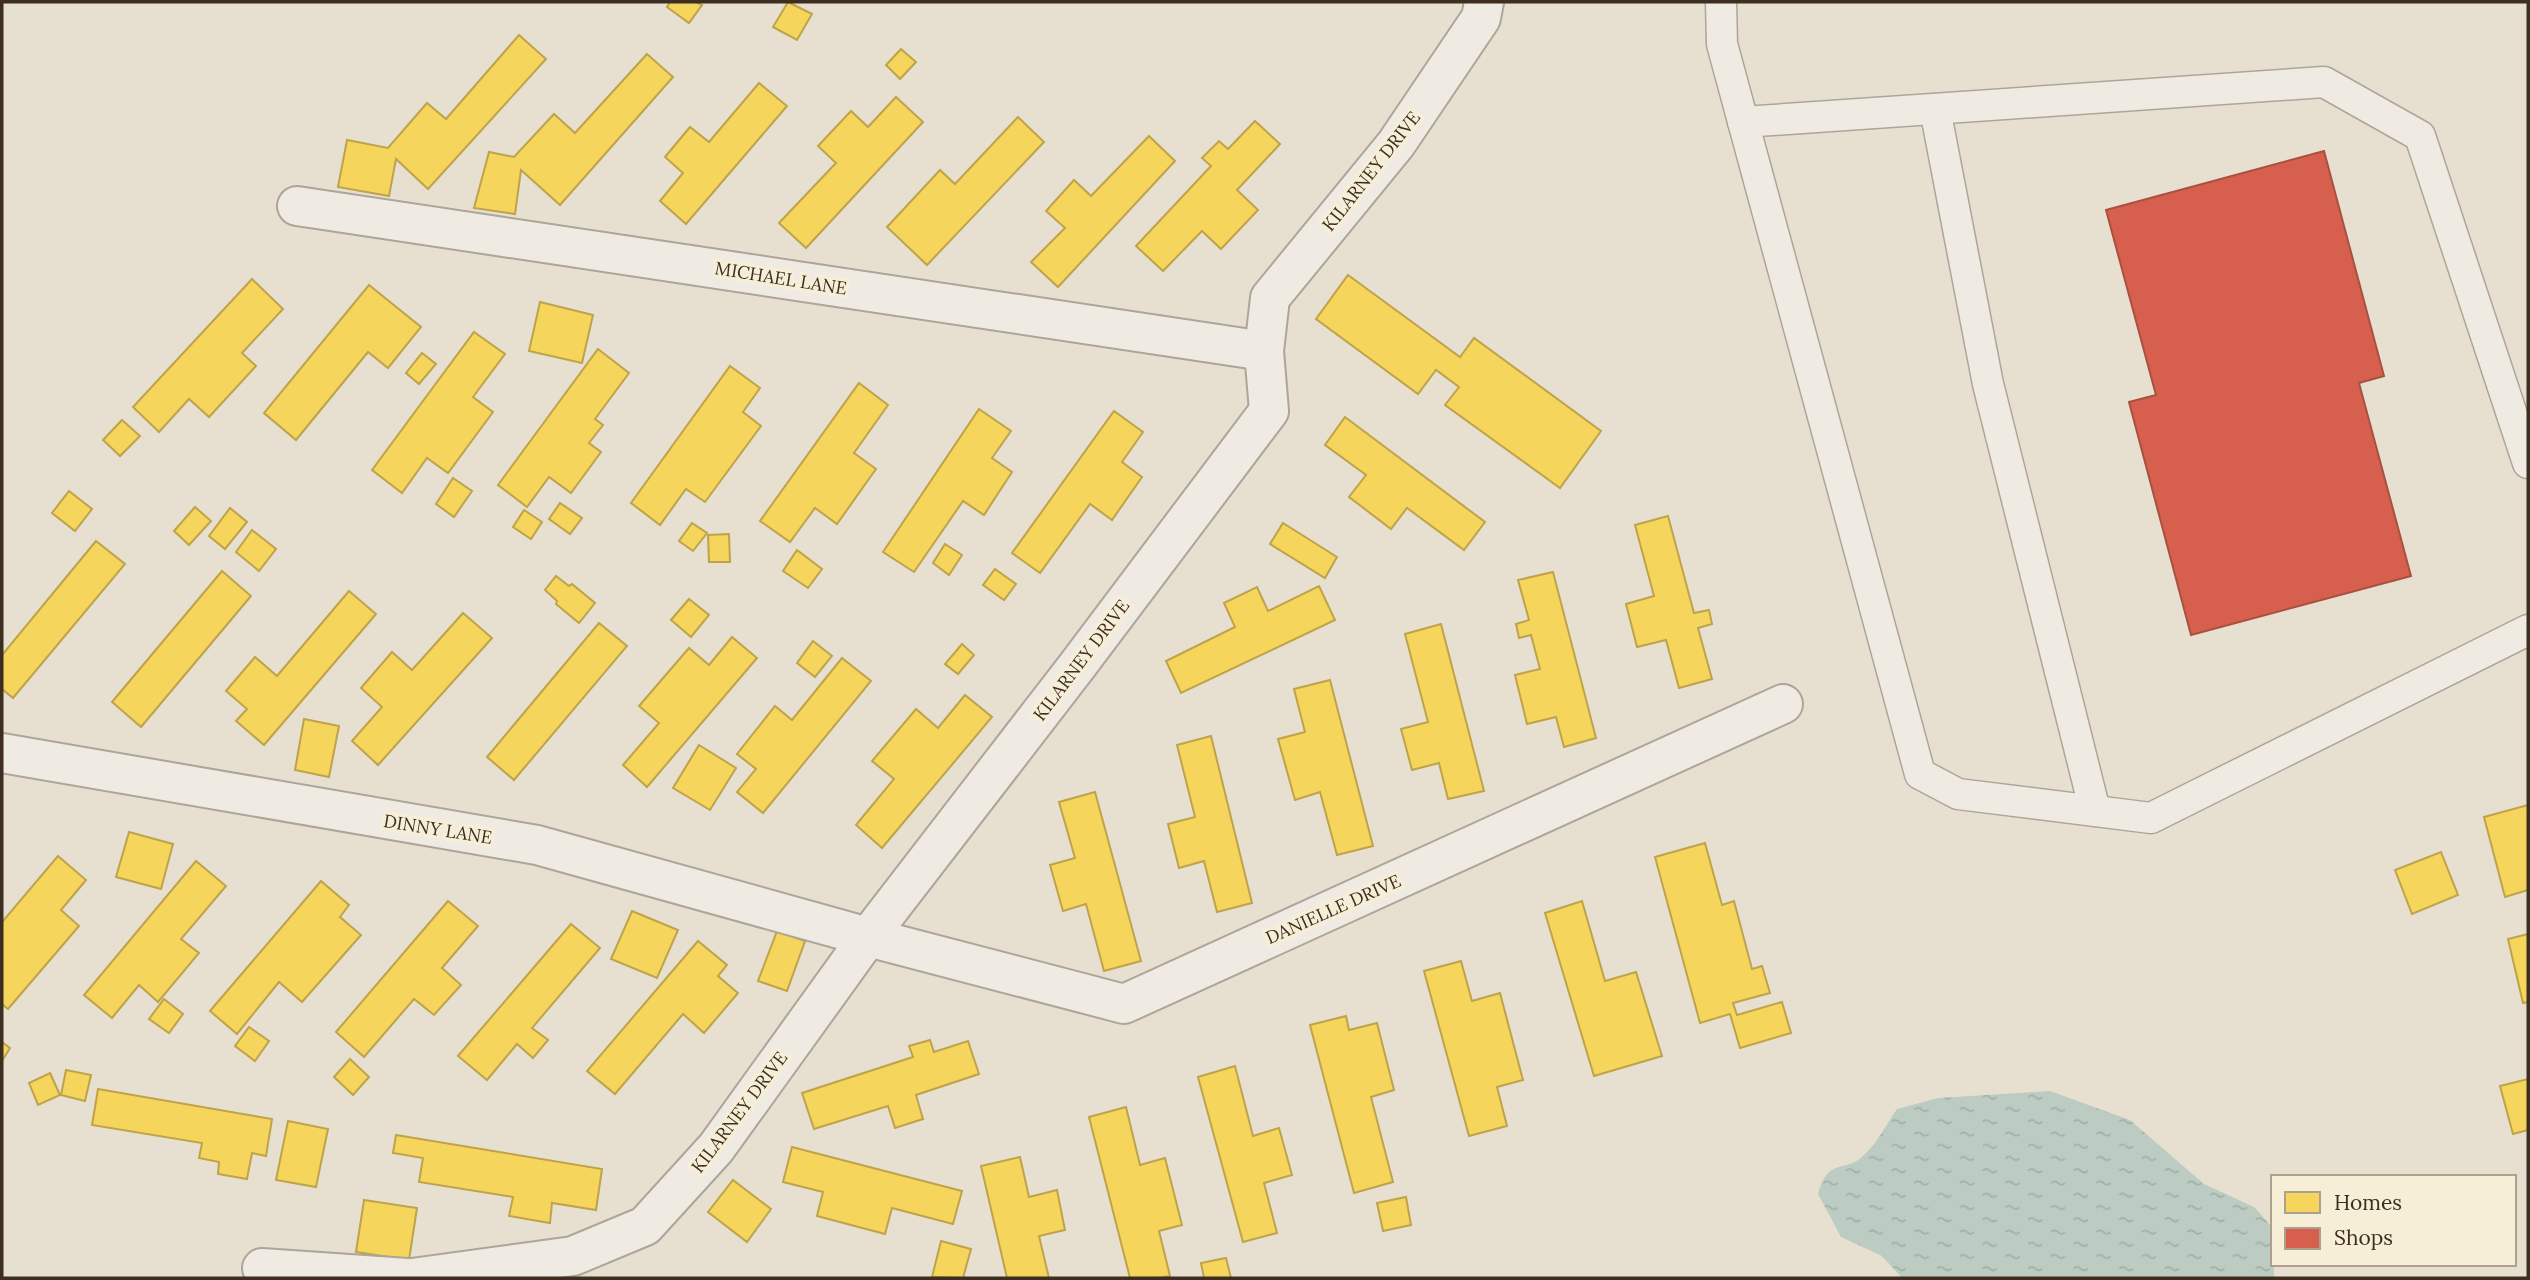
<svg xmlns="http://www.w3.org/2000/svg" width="2530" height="1280" viewBox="0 0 2530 1280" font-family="Lora,serif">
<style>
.water{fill:url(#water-ripples)}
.homes{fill:#f6d55c;stroke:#bea34a;stroke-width:2}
.shops{fill:#d6604d;stroke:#a85140;stroke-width:2}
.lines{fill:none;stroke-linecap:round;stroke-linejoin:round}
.lane-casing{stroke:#ada599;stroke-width:33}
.street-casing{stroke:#ada599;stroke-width:42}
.lane{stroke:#efebe3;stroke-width:30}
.street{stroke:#efebe3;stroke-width:38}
.labels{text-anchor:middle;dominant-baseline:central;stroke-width:7;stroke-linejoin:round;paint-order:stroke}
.street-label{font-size:18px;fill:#3d2e20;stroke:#f7eed8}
</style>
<defs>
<pattern id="water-ripples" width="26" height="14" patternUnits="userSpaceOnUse" patternTransform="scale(1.75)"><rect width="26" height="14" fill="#bcccc2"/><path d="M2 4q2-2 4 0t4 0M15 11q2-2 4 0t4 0" fill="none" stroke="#a2b0a6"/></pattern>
</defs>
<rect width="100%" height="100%" fill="#e7e0d1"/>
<path class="water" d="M 2050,1091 L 2130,1120 L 2204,1184 L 2254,1207 L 2273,1228 L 2274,1278 L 1902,1278 L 1882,1256 L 1841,1237 L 1818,1194 C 1829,1155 1845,1175 1865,1154 C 1878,1142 1887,1123 1897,1109 L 1938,1098 Z"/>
<g class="homes">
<path d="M 670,2 L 696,2 L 702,5 L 689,23 L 667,7 Z"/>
<path d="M 788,2 L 812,14 L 797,40 L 773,27 Z"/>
<path d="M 519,35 L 546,59 L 428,189 L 396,159 L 389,196 L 338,187 L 347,140 L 388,148 L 427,103 L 446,119 Z"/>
<path d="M 901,49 L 916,62 L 900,79 L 886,65 Z"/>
<path d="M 647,54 L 673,77 L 560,205 L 521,170 L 515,214 L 474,208 L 489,152 L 514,157 L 554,114 L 575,133 Z"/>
<path d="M 759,83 L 787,106 L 686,224 L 660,201 L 683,173 L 665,157 L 690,127 L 709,142 Z"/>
<path d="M 896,97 L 923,122 L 806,248 L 779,223 L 836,163 L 818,146 L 851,111 L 868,127 Z"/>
<path d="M 1018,117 L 1044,142 L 927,265 L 887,227 L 940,170 L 955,184 Z"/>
<path d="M 1255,121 L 1280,144 L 1237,190 L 1258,210 L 1221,249 L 1202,231 L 1163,271 L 1136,246 L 1211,166 L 1202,158 L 1219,141 L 1228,149 Z"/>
<path d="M 1149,136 L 1175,161 L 1058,287 L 1031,262 L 1065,228 L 1046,211 L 1074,180 L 1091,196 Z"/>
<path d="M 1348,275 L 1460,357 L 1474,338 L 1601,431 L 1560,488 L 1445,405 L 1459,387 L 1436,370 L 1418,394 L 1316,319 Z"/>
<path d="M 252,279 L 283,309 L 242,353 L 256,366 L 209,417 L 189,399 L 159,432 L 133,407 Z"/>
<path d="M 369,285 L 421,327 L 388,368 L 368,352 L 296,440 L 264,413 Z"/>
<path d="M 540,302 L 593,315 L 582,363 L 529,351 Z"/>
<path d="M 474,332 L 505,354 L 473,397 L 493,412 L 448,473 L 427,458 L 402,493 L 372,470 Z"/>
<path d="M 598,349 L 629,373 L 595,419 L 603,425 L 589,443 L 601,452 L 571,493 L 549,477 L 527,507 L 498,485 Z"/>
<path d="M 422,353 L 436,364 L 419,384 L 406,373 Z"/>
<path d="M 730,366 L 760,388 L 743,412 L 761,426 L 705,502 L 686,489 L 660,525 L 631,503 Z"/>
<path d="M 859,383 L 888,405 L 854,453 L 876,469 L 837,524 L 815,508 L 790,542 L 760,521 Z"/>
<path d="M 979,409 L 1011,431 L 992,458 L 1012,472 L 984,515 L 963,501 L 914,572 L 883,552 Z"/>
<path d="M 1114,411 L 1143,432 L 1122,462 L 1142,477 L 1112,520 L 1090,504 L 1040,573 L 1012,553 Z"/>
<path d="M 1345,417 L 1485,522 L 1464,550 L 1407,508 L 1391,529 L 1349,497 L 1366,475 L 1325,445 Z"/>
<path d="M 122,420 L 140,436 L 120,456 L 103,440 Z"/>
<path d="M 453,478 L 472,491 L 454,517 L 436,504 Z"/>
<path d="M 69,491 L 92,509 L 75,531 L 52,513 Z"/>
<path d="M 560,503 L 582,518 L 570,534 L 549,519 Z"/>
<path d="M 195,507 L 211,521 L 189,545 L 174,531 Z"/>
<path d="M 230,508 L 247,522 L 225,549 L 209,536 Z"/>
<path d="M 524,510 L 542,522 L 531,539 L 513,527 Z"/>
<path d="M 1668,516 L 1694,613 L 1709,610 L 1712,624 L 1698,628 L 1712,679 L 1679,688 L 1666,640 L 1637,647 L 1626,604 L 1654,596 L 1635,525 Z"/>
<path d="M 692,523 L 707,533 L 693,551 L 679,541 Z"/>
<path d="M 1283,523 L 1337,557 L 1325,578 L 1270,544 Z"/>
<path d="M 252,530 L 276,549 L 259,571 L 236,552 Z"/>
<path d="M 729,534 L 730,562 L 709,562 L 708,535 Z"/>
<path d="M 96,541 L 125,564 L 13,698 L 2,689 L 2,655 Z"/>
<path d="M 945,544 L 962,555 L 949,575 L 933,563 Z"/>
<path d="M 797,550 L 822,569 L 808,588 L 783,571 Z"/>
<path d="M 995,569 L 1016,584 L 1004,600 L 983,585 Z"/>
<path d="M 222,571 L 251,596 L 141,727 L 112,702 Z"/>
<path d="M 1553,572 L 1596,738 L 1564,747 L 1556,717 L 1527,724 L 1515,675 L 1540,669 L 1531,635 L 1519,638 L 1516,624 L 1529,620 L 1518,580 Z"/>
<path d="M 556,576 L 569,586 L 572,584 L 595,603 L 579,623 L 556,604 L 557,601 L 545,590 Z"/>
<path d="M 1319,586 L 1335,620 L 1181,693 L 1166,661 L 1235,627 L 1224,603 L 1257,587 L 1268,611 Z"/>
<path d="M 349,591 L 376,614 L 264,745 L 236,721 L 247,709 L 226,691 L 255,657 L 277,676 Z"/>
<path d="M 689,599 L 709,615 L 691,637 L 671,620 Z"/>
<path d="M 463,613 L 492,638 L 378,765 L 352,741 L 382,707 L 361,688 L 392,652 L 412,670 Z"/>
<path d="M 599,623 L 627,646 L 514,780 L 487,757 Z"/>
<path d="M 1441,624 L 1484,791 L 1448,799 L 1439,763 L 1412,770 L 1401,729 L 1428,722 L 1405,634 Z"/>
<path d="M 732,637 L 757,658 L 647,787 L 623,765 L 659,723 L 639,706 L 689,648 L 709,665 Z"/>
<path d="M 813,641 L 832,656 L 815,677 L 797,663 Z"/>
<path d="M 962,644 L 974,655 L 958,674 L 945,664 Z"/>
<path d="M 842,658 L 871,681 L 763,813 L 737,792 L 756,769 L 737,754 L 775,706 L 792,720 Z"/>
<path d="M 1330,680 L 1373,846 L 1337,855 L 1320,792 L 1295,800 L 1278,739 L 1305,732 L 1294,689 Z"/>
<path d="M 965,695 L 992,717 L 882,848 L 856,825 L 894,779 L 872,761 L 916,709 L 938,728 Z"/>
<path d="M 304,719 L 339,726 L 329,777 L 295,770 Z"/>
<path d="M 1211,736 L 1252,903 L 1217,912 L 1204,861 L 1179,868 L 1168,824 L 1195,817 L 1177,745 Z"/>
<path d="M 699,745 L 736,768 L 710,810 L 673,788 Z"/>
<path d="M 1095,792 L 1141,961 L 1104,971 L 1086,904 L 1063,911 L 1050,865 L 1075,858 L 1059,802 Z"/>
<path d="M 2528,805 L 2528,890 L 2505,897 L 2484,817 Z"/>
<path d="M 129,832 L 173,844 L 161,889 L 116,877 Z"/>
<path d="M 1705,843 L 1722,905 L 1734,901 L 1752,969 L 1762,966 L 1770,993 L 1733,1003 L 1737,1015 L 1782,1002 L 1791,1033 L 1740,1048 L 1730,1014 L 1700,1023 L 1655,857 Z"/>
<path d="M 2441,852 L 2458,895 L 2412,914 L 2395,870 Z"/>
<path d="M 58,856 L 86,880 L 61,910 L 79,926 L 8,1009 L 2,1004 L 2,922 Z"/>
<path d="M 196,861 L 226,886 L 181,939 L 199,953 L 158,1002 L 139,985 L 112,1018 L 84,995 Z"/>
<path d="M 321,881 L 349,905 L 340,917 L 361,935 L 302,1002 L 279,982 L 237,1034 L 210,1011 Z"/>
<path d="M 448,901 L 478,926 L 442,968 L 461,985 L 434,1015 L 414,999 L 364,1057 L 336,1032 Z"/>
<path d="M 1582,901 L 1605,981 L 1636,972 L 1662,1056 L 1594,1076 L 1545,913 Z"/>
<path d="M 632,911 L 678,930 L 657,978 L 611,959 Z"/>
<path d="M 571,924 L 600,948 L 532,1028 L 548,1040 L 533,1058 L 517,1044 L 487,1080 L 458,1056 Z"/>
<path d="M 777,931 L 805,941 L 787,991 L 758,981 Z"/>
<path d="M 2528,934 L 2528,1002 L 2523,1003 L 2508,939 Z"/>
<path d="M 698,941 L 727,965 L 718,976 L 738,993 L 704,1033 L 683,1014 L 615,1094 L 587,1071 Z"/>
<path d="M 1461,961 L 1472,1001 L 1500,993 L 1523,1080 L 1497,1087 L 1507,1126 L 1469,1136 L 1424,971 Z"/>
<path d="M 164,999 L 183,1014 L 169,1033 L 149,1019 Z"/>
<path d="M 1346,1016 L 1349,1030 L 1377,1023 L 1394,1090 L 1371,1097 L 1393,1182 L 1354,1193 L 1310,1025 Z"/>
<path d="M 249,1027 L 269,1041 L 255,1061 L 235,1046 Z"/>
<path d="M 930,1040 L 934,1052 L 968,1041 L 979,1074 L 916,1095 L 923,1119 L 895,1128 L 888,1106 L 814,1129 L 802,1093 L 913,1057 L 909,1046 Z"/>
<path d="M 2,1042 L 10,1048 L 2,1061 Z"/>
<path d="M 350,1059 L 369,1077 L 353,1095 L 334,1077 Z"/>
<path d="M 1235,1066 L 1253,1136 L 1279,1128 L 1292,1175 L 1264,1183 L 1277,1233 L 1243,1242 L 1198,1077 Z"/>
<path d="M 66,1070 L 91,1075 L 85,1101 L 61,1095 Z"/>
<path d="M 50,1073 L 60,1095 L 38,1105 L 29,1083 Z"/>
<path d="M 2528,1079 L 2528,1130 L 2513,1134 L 2500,1086 Z"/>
<path d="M 98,1089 L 272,1119 L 266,1156 L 252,1153 L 247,1179 L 218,1174 L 219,1162 L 199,1158 L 202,1143 L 92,1125 Z"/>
<path d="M 1126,1107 L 1140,1165 L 1165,1158 L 1182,1225 L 1159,1231 L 1170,1276 L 1159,1278 L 1130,1278 L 1089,1117 Z"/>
<path d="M 288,1121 L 328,1129 L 316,1187 L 276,1180 Z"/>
<path d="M 396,1135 L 602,1169 L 596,1210 L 552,1203 L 550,1223 L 509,1216 L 513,1197 L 419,1182 L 423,1158 L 393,1153 Z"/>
<path d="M 792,1147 L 962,1191 L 953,1224 L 892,1208 L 885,1234 L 817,1216 L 823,1192 L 783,1182 Z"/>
<path d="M 1020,1157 L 1029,1197 L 1057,1190 L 1065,1230 L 1039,1236 L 1049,1278 L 1007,1278 L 981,1166 Z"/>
<path d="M 733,1180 L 771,1209 L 747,1242 L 708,1212 Z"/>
<path d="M 1406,1197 L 1411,1225 L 1383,1231 L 1377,1203 Z"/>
<path d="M 364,1200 L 417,1208 L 409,1260 L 356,1252 Z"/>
<path d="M 941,1241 L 971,1249 L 963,1278 L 932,1277 Z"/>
<path d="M 1226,1258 L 1231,1278 L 1204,1278 L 1201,1263 Z"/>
</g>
<path class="shops" d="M 2324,151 L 2384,376 L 2359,383 L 2411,576 L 2191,635 L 2129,402 L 2156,395 L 2106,210 Z"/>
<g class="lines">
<g class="lane-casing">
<g id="lane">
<path d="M 1721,2 L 1722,44 L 1920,774 L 1958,794 L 2151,818 L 2528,630"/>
<path d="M 1935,109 L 1988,384 L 2095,811"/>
<path d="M 1743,122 L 2324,82 L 2420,136 L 2528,463"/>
</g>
</g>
<g class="street-casing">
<g id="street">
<path d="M 297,206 L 1264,351"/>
<path d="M 2,753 L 537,845 L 868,937 L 1124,1004 L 1783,704"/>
<path d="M 262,1268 L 407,1278"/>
<path d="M 412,1278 L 573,1256 L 645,1226 L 716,1148 L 868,937 L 1077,666 L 1269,411 L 1264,351 L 1270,298 L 1396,144 L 1481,18 L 1484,2"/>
</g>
</g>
<use href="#lane" class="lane"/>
<use href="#street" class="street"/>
</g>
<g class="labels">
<g class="street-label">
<text transform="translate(1371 171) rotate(-52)">KILARNEY DRIVE</text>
<text transform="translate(781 278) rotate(9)">MICHAEL LANE</text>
<text transform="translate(1081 660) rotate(-53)">KILARNEY DRIVE</text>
<text transform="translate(438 829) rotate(9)">DINNY LANE</text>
<text transform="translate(1333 909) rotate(-24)">DANIELLE DRIVE</text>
<text transform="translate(739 1112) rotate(-53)">KILARNEY DRIVE</text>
</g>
</g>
<rect width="2530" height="1280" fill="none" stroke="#3d2e20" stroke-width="7"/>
<rect x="2271" y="1175" width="245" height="91" fill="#f7eed8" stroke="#ada18e" stroke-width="2"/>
<rect x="2285" y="1192" width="35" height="21" fill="#f6d55c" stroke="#ada18e" stroke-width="2"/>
<text x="2334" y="1210" font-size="21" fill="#3d2e20">Homes</text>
<rect x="2285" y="1228" width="35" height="21" fill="#d6604d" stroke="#ada18e" stroke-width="2"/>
<text x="2334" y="1245" font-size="21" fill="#3d2e20">Shops</text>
</svg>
